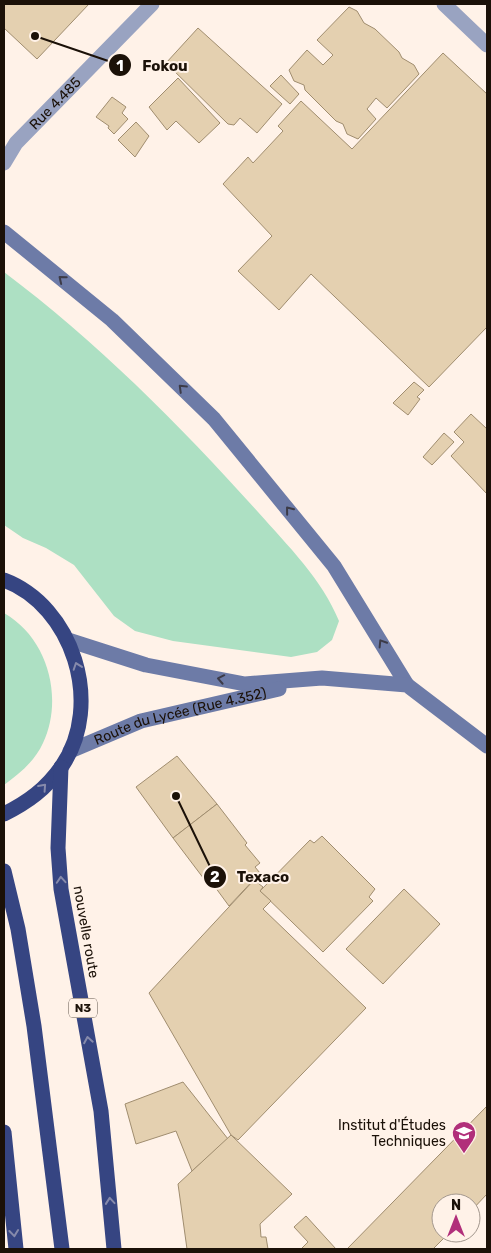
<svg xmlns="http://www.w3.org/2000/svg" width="491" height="1253" viewBox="0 0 491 1253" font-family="Rubik,sans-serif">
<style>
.green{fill:#ade0c3}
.building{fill:#e4d0b0;stroke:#a08d6f}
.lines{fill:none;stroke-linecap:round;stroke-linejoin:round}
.street{stroke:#99a3c1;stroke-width:15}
.secondary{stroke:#6d7ba7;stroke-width:15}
.highway{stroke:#364582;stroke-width:15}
.oneway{stroke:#3c3b48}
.oneway2{stroke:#868aab}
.labels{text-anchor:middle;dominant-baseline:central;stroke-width:4;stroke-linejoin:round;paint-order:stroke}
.shield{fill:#fff2e8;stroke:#5f544b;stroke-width:1}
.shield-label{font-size:12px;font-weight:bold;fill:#1b1108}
.street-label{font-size:14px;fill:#1b1108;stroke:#fff2e8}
.poi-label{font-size:14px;fill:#1b1108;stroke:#fff2e8;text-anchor:end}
.leader{fill:none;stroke:#1b1108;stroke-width:2}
.callout-dot{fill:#1b1108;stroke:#fff2e8;stroke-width:2}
.mark-label{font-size:15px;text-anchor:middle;font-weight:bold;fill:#fff}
.callout-label{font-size:15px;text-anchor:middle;font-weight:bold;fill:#1b1108;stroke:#fff2e8;stroke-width:4;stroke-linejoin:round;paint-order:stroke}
</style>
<rect width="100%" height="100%" fill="#fff2e8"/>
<g class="green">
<path d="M 4,272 C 97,342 180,425 258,512 C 288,546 322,579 339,621 L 332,640 L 317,652 L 291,657 L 173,641 L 135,631 L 114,616 L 74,565 L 46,548 L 23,538 L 4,525 Z"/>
<path d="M 4,613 C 48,638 64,698 43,743 C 35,761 19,774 4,785 Z"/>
</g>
<g class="building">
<path d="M 4,4 L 89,4 L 37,59 L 4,28 Z"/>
<path d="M 349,7 L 357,11 L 364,23 L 375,29 L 399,52 L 402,58 L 414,65 L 419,74 L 387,108 L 376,98 L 367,109 L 376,119 L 358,139 L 347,134 L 343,124 L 336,121 L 305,90 L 304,85 L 294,81 L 289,70 L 307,50 L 323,65 L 333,55 L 317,40 Z"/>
<path d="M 198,28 L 282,104 L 257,133 L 240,118 L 234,125 L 228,124 L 166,63 Z"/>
<path d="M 443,53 L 487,94 L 487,327 L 429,387 L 311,274 L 279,310 L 238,271 L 272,236 L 223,184 L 248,157 L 253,163 L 283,131 L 278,126 L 301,101 L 352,149 Z"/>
<path d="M 281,75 L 299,94 L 290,104 L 270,86 Z"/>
<path d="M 178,78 L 220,123 L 199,143 L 176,121 L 167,130 L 149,107 Z"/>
<path d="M 112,97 L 126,107 L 122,113 L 128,119 L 114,134 L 108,128 L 109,126 L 96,117 Z"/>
<path d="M 136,122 L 149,136 L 135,157 L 118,140 Z"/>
<path d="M 414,382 L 424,390 L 417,397 L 420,399 L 408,415 L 393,403 Z"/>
<path d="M 471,414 L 487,429 L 487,494 L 451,456 L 464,442 L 454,432 Z"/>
<path d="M 444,433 L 454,442 L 432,465 L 423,457 Z"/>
<path d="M 177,756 L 217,804 L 173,838 L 136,787 Z"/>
<path d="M 217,804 L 247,843 L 245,845 L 260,863 L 255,867 L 260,873 L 229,906 L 207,876 L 204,879 L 173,838 Z"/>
<path d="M 322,836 L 375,889 L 369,897 L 373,901 L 323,952 L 260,891 L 310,840 L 314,843 Z"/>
<path d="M 254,880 L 263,887 L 260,891 L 271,901 L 263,909 L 366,1008 L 238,1140 L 231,1135 L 149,993 Z"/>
<path d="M 404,889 L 440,924 L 383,984 L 346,949 Z"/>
<path d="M 183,1082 L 228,1139 L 192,1171 L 176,1131 L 136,1144 L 125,1104 Z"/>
<path d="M 487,1106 L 487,1194 L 471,1211 L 471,1203 L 441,1203 L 441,1233 L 449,1233 L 433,1249 L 347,1249 Z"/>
<path d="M 231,1135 L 292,1194 L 260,1224 L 261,1237 L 266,1237 L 268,1249 L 187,1249 L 178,1184 Z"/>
<path d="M 306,1216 L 336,1249 L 301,1249 L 308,1242 L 294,1227 Z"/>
</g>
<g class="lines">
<g class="street">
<path d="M 444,4 L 487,45"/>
<path id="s1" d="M 4,163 L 16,143 L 152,4"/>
</g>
<g class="secondary">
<path d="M 4,232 L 112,320 L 214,419 L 334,566 L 407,685"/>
<path d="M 68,640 L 146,665 L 245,684 L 322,678 L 407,685 L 487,746"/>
<path id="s2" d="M 70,751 L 141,721 L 279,689"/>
</g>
<g class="highway">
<path d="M 4,580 C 73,606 104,704 62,766 C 46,789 28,802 4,814"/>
<path d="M 61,767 L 58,848 L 61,889 L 101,1111 L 114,1249"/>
<path d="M 4,871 L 18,929 L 34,1026 L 62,1249"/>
<path d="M 4,1132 L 16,1249"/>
</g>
</g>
<defs><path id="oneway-chevron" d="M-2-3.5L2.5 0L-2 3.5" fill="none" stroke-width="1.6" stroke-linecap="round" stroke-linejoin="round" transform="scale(1.25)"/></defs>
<g class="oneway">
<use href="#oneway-chevron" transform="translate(62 279) rotate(-141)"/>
<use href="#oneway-chevron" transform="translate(182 388) rotate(-136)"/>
<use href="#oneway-chevron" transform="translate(289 510) rotate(-129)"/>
<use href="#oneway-chevron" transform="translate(382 643) rotate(-122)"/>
<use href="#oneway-chevron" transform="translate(221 679) rotate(-169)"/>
</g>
<g class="oneway2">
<use href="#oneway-chevron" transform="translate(77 666) rotate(-109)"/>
<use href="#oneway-chevron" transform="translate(43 787) rotate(-48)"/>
<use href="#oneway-chevron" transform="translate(61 880) rotate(-94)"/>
<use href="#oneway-chevron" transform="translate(88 1040) rotate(-100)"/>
<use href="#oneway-chevron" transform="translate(110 1201) rotate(-95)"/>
<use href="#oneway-chevron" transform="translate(14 1233) rotate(84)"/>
</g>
<defs>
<g id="school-pin" transform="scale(1.25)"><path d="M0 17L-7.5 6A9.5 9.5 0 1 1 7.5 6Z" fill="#b12f7a" stroke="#fff2e8"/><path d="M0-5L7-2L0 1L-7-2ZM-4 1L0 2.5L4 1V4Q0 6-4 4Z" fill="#fff"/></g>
</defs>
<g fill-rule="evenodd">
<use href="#school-pin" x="464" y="1133"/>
</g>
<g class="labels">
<rect class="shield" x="69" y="998.5" width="28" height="19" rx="4"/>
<g class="shield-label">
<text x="83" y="1008">N3</text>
</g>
<g class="street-label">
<text stroke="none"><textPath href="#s1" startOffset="79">Rue 4.485</textPath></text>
<text stroke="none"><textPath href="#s2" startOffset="116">Route du Lycée (Rue 4.352)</textPath></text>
<text transform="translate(86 932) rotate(80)">nouvelle route</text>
</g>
<g class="poi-label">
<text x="446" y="1125">Institut d'Études<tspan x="446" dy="16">Techniques</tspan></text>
</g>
</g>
<path class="leader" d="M35 36L120 65M176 796L215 877"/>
<g class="callout-dot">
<circle cx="35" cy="36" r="5"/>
<circle cx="176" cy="796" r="5"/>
<circle cx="120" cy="65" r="12"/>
<circle cx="215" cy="877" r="12"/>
</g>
<g class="mark-label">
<text x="120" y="71">1</text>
<text x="215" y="882">2</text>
</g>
<g class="callout-label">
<text x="165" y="71">Fokou</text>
<text x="263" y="882">Texaco</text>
</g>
<rect width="491" height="1253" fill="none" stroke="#1b1108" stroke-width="10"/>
<g transform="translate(456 1218)"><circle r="24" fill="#fff2e8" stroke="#a4988e"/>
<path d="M0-4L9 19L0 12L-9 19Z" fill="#b12f7a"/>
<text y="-8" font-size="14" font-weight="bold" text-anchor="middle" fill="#1b1108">N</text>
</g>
</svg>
